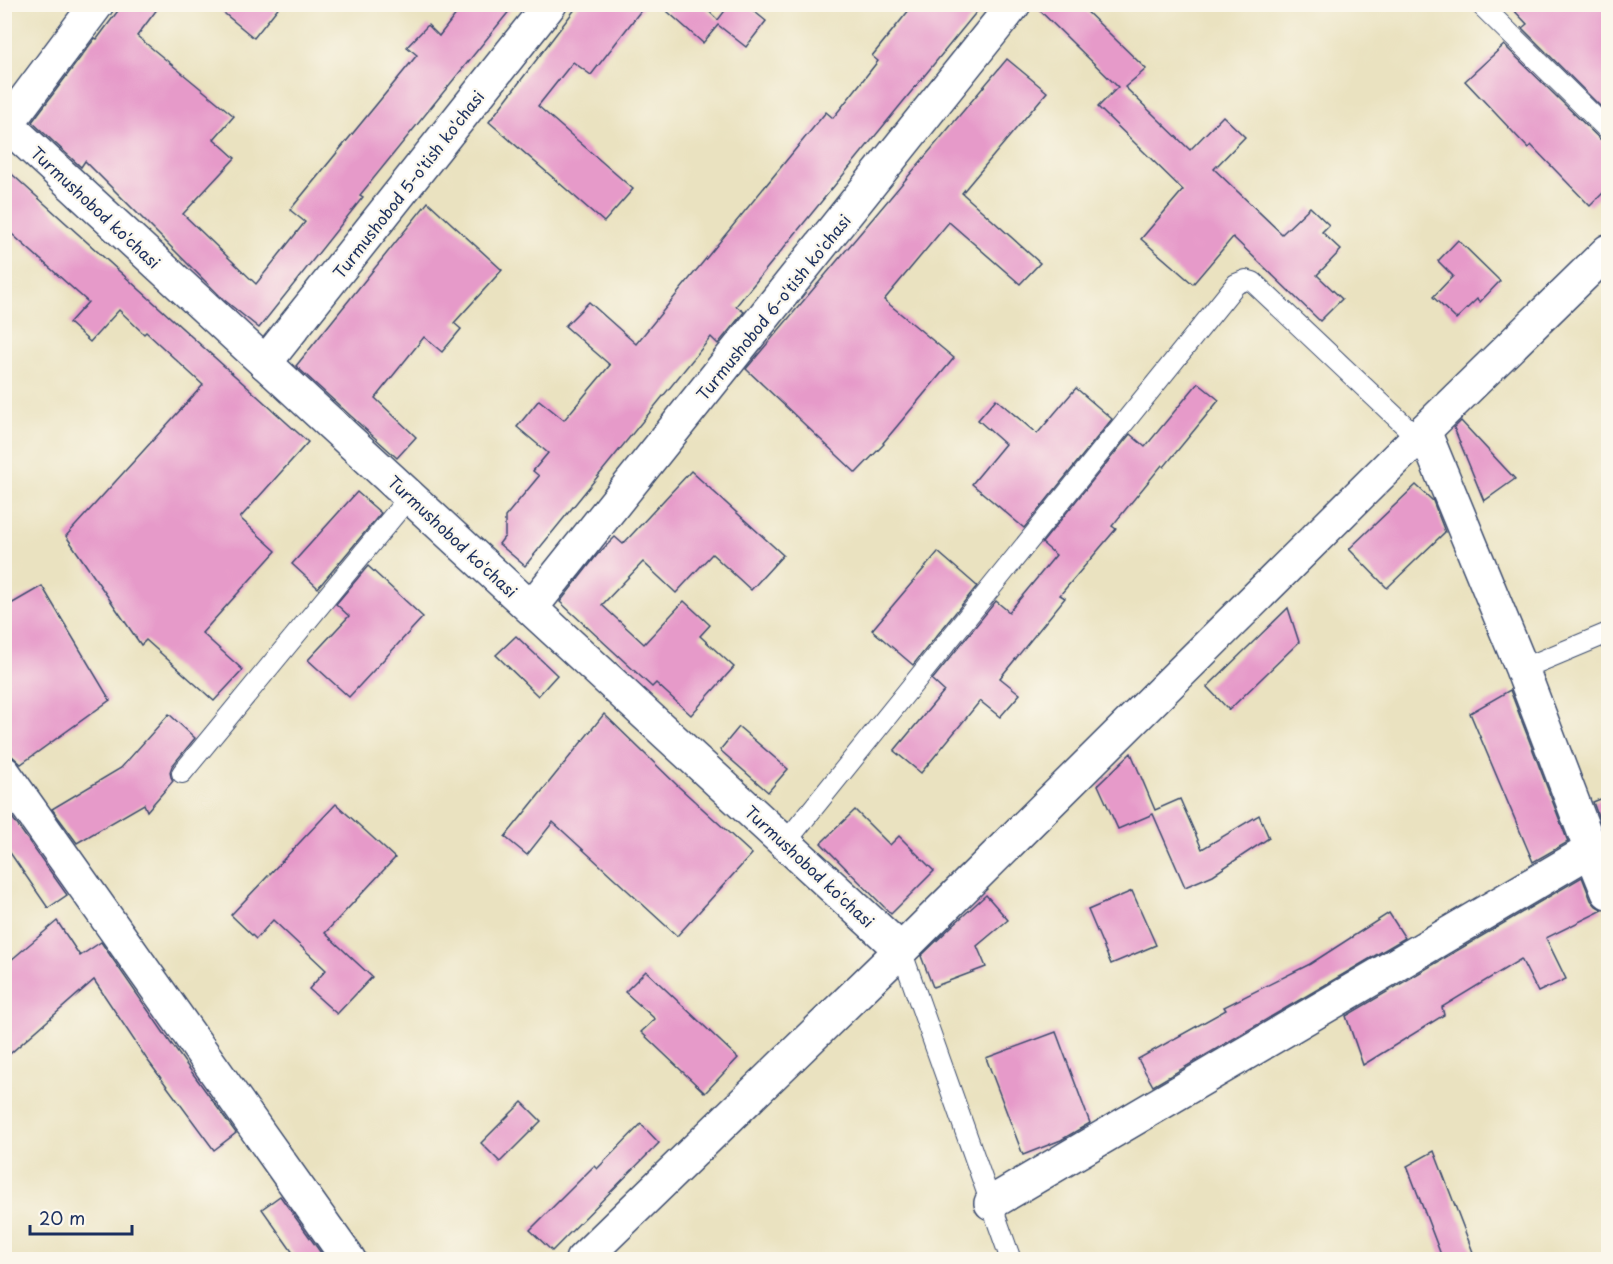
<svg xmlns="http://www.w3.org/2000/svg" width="1613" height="1264" viewBox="0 0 1613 1264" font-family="'Playpen Sans',sans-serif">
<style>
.building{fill:#e69ac9}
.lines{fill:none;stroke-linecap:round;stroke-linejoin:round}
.lane-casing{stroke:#3a4a6d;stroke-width:22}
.street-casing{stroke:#3a4a6d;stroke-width:36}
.lane{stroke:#fff;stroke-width:20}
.street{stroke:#fff;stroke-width:33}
.labels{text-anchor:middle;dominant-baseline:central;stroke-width:4.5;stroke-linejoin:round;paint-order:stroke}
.street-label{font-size:16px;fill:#1b2f5e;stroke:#fbf7ec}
</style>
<rect width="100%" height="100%" fill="#fbf7ec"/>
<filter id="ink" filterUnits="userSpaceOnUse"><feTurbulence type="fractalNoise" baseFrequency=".0167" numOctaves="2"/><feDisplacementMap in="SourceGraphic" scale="12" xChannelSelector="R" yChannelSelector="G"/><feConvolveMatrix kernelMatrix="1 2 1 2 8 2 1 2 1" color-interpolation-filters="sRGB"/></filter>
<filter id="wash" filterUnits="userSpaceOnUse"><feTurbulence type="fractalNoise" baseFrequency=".008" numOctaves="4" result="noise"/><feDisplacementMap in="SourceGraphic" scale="24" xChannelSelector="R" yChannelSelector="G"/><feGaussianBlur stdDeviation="1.35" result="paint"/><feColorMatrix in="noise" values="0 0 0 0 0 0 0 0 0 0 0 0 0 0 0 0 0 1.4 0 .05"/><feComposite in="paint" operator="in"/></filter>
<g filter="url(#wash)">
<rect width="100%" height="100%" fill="#eae2c0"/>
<g id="blocks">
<g class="building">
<path d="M 123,4 L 161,4 L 137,36 L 234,116 L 214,139 L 235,158 L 183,214 L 256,284 L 305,222 L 290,210 L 417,55 L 407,47 L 428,25 L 439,36 L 464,4 L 515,4 L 360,195 L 363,197 L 259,328 L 223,299 L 85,161 L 81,167 L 32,122 L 95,38 L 97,39 Z"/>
<path d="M 213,4 L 281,4 L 254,38 Z"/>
<path d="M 579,4 L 646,4 L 591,75 L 573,62 L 538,106 L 633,189 L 604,222 L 489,122 Z"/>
<path d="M 659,4 L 701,4 L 718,20 L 730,4 L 745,4 L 766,21 L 746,47 L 718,25 L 703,43 Z"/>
<path d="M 914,4 L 983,4 L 736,306 L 744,312 L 718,344 L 711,337 L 525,566 L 499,544 L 505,536 L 505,517 L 539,476 L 533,471 L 548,453 L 517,427 L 539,400 L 564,420 L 610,365 L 565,326 L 589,302 L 636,344 L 826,112 L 833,118 L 878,61 L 872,56 Z"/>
<path d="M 1033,4 L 1079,4 L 1146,69 L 1125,87 L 1190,150 L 1223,116 L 1245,137 L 1214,169 L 1282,234 L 1310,207 L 1329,225 L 1322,232 L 1341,250 L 1317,275 L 1342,299 L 1320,321 L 1233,237 L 1193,284 L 1141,239 L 1183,190 L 1098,107 L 1118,87 Z"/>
<path d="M 1508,4 L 1608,4 L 1608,114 L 1522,28 L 1527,24 Z"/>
<path d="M 1504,45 L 1600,139 L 1608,142 L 1608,188 L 1590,206 L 1531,145 L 1528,148 L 1465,81 Z"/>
<path d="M 1007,59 L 1047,92 L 962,193 L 1040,263 L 1020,284 L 949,222 L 884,300 L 954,358 L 883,443 L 884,444 L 856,473 L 746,369 Z"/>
<path d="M 4,167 L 308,442 L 240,518 L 276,551 L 202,633 L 243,670 L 214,701 L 146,640 L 141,645 L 66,536 L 203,385 L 146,332 L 144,334 L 119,310 L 90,342 L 69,323 L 88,302 L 4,227 Z"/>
<path d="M 428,202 L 502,270 L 454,323 L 461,329 L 442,352 L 424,337 L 375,398 L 416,437 L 397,458 L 296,366 Z"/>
<path d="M 1458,240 L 1500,281 L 1480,302 L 1477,299 L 1456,319 L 1433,297 L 1453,276 L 1438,261 Z"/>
<path d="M 1198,383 L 1219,400 L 1164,467 L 1162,465 L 1112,526 L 1116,529 L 1060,595 L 1065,598 L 1000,678 L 1020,694 L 1000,717 L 980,701 L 921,773 L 894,751 L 944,691 L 932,680 L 996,601 L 1009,612 L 1056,555 L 1042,543 L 1130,434 L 1145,447 Z"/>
<path d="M 1076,388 L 1112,419 L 1024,528 L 972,484 L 1005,444 L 978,420 L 996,399 L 1037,434 Z"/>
<path d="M 1461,421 L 1515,479 L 1484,501 L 1454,428 Z"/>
<path d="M 691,471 L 783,555 L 751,590 L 712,554 L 676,593 L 643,562 L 602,605 L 644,644 L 684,601 L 710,625 L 700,636 L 734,667 L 691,715 L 656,683 L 652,687 L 560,602 L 597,555 L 615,537 L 623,544 Z"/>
<path d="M 1416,485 L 1433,501 L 1445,532 L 1387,588 L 1349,549 Z"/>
<path d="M 357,492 L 381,513 L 318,588 L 292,564 Z"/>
<path d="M 938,552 L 977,586 L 913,665 L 872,630 Z"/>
<path d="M 368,566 L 423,617 L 349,697 L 308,660 L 349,616 L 336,604 Z"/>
<path d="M 42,586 L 110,700 L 21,764 L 12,756 L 4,755 L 4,608 Z"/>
<path d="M 1288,608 L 1299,642 L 1229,710 L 1207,687 Z"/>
<path d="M 516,636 L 557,675 L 538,696 L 496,655 Z"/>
<path d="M 1510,690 L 1568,842 L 1533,862 L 1470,713 Z"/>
<path d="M 169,714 L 195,738 L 172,766 L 170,772 L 171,777 L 173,781 L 147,811 L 144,804 L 77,843 L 52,809 L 121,768 Z"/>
<path d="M 604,714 L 679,787 L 752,854 L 677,936 L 553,822 L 527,855 L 505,837 Z"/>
<path d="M 739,727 L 788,769 L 768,792 L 720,750 Z"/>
<path d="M 1131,753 L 1155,810 L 1180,799 L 1202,849 L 1259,815 L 1269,838 L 1213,875 L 1185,887 L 1153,814 L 1118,829 L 1098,785 Z"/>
<path d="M 1608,796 L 1608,843 L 1593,802 Z"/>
<path d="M 336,804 L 395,858 L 325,933 L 372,977 L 337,1014 L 309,989 L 326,970 L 273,920 L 256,939 L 231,915 Z"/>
<path d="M 4,806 L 67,895 L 48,908 L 4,844 Z"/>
<path d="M 855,810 L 890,845 L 899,836 L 934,871 L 891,914 L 821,843 Z"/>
<path d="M 1582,877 L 1591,900 L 1596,906 L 1603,910 L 1546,938 L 1566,979 L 1538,992 L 1521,959 L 1442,1007 L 1444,1015 L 1363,1065 L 1346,1016 Z"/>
<path d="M 1132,891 L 1156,945 L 1111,964 L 1088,910 Z"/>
<path d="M 986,895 L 1008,920 L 977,946 L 986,967 L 933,987 L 921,956 L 953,925 Z"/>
<path d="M 1389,913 L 1405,938 L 1153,1086 L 1138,1059 L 1226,1010 L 1224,1007 L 1310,964 Z"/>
<path d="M 57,921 L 80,956 L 101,942 L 170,1042 L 236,1133 L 214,1150 L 146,1058 L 94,980 L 4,1059 L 4,966 Z"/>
<path d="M 646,971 L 738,1058 L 705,1093 L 641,1032 L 655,1019 L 625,992 Z"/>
<path d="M 1056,1032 L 1090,1123 L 1061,1140 L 1023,1155 L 986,1058 Z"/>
<path d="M 522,1102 L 541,1121 L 500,1162 L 481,1143 Z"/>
<path d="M 641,1124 L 659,1143 L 552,1251 L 530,1230 L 594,1166 L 597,1169 Z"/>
<path d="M 1434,1151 L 1476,1260 L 1443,1260 L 1407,1166 Z"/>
<path d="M 280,1196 L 326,1260 L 298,1260 L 262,1209 Z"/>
</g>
</g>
</g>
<g filter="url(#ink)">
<use href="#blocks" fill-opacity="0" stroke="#3a4a6d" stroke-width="1.5"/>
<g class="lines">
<g class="lane-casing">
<g id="lane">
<path d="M 1480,4 L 1608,130"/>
<path d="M 1522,669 L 1608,633"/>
<path d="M 182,773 L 410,496"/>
<path d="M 785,843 L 1236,284 L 1246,280 L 1253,282 L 1418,438"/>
<path d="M 901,950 L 1011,1260"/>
</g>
</g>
<g class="street-casing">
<g id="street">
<path d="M 4,122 L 901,950"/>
<path d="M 7,124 L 97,4"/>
<path d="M 265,363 L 550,4"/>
<path d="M 1424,431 L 1522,669 L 1591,850 L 1608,892"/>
<path d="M 531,608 L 1014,4"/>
<path d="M 4,773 L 349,1260"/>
<path d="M 991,1203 L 1591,850"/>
<path d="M 582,1260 L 901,950 L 1424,431 L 1608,251"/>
</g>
</g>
<use href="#lane" class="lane"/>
<use href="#street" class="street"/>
</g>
</g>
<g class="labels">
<g class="street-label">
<text transform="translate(408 184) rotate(-52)">Turmushobod 5-o'tish ko'chasi</text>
<text transform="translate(96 207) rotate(43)">Turmushobod ko'chasi</text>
<text transform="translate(773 307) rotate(-51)">Turmushobod 6-o'tish ko'chasi</text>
<text transform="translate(453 536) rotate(43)">Turmushobod ko'chasi</text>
<text transform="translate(810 866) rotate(43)">Turmushobod ko'chasi</text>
</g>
</g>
<rect width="1613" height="1264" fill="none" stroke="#fbf7ec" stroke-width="24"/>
<path d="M30 1225v9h102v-9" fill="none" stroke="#1b2f5e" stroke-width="3"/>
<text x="39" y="1225" font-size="18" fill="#1b2f5e" stroke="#fbf7ec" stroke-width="4.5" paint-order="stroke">20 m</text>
</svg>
